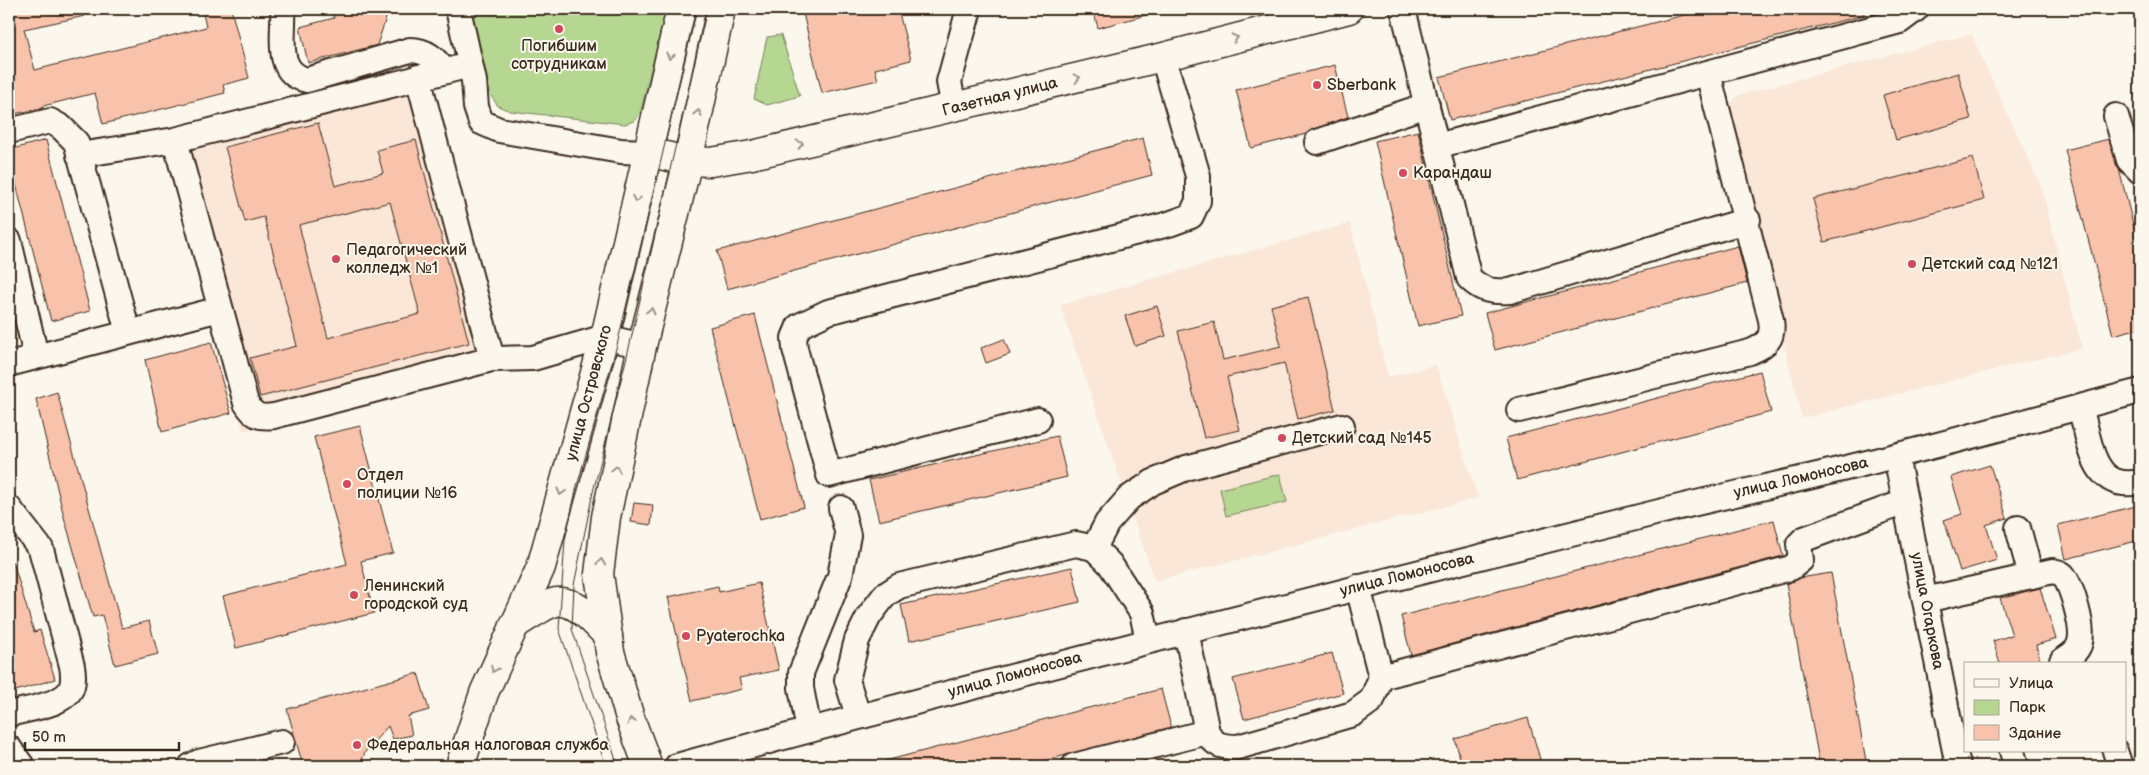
<svg xmlns="http://www.w3.org/2000/svg" width="2149" height="775" viewBox="0 0 2149 775" font-family="'Balsamiq Sans',sans-serif">
<style>
.built{fill:#fae7d8}
.green{fill:#b5d791;stroke:#788058}
.building{fill:#f9c3ab;stroke:#3b2a1e;fill-rule:evenodd}
.lines{fill:none;stroke-linecap:round;stroke-linejoin:round}
.minor-casing{stroke:#3b2a1e;stroke-width:28}
.major-casing{stroke:#3b2a1e;stroke-width:31}
.minor{stroke:#fbf7ec;stroke-width:24}
.major{stroke:#fbf7ec;stroke-width:28}
.tram{stroke:#3b2a1e;stroke-width:1}
.oneway{stroke:#9b9085}
.poi-dot{fill:#d1495b;stroke:#fbf7ec;stroke-width:2}
.labels{text-anchor:middle;dominant-baseline:central;stroke-width:4;stroke-linejoin:round;paint-order:stroke}
.poi-label{font-size:16px;fill:#3b2a1e;stroke:#fbf7ec;text-anchor:start}
.street-label{font-size:16px;fill:#3b2a1e;stroke:#fbf7ec}
</style>
<rect width="100%" height="100%" fill="#fbf7ec"/>
<filter id="ink" filterUnits="userSpaceOnUse"><feTurbulence type="fractalNoise" baseFrequency=".02" numOctaves="2"/><feDisplacementMap in="SourceGraphic" scale="10" xChannelSelector="R" yChannelSelector="G"/><feConvolveMatrix kernelMatrix="1 2 1 2 8 2 1 2 1" color-interpolation-filters="sRGB"/></filter>
<g filter="url(#ink)">
<g class="built">
<path d="M 1971,34 L 2041,186 L 2082,348 L 1802,418 L 1725,109 L 1739,95 Z"/>
<path d="M 429,87 L 503,362 L 243,431 L 170,156 Z"/>
<path d="M 1350,223 L 1388,377 L 1436,365 L 1478,498 L 1155,581 L 1060,305 Z"/>
</g>
<g class="green">
<path d="M 470,9 L 666,9 L 640,114 L 634,121 L 625,124 L 510,111 L 498,106 L 491,96 Z"/>
<path d="M 781,35 L 800,96 L 767,105 L 754,99 L 767,37 Z"/>
<path d="M 1280,474 L 1287,502 L 1226,516 L 1220,489 Z"/>
</g>
<g class="building">
<path d="M 9,9 L 84,9 L 85,16 L 24,29 L 35,70 L 206,27 L 202,9 L 231,9 L 249,78 L 223,85 L 225,93 L 103,124 L 95,93 L 43,106 L 43,108 L 9,115 Z"/>
<path d="M 331,9 L 389,9 L 377,45 L 308,63 L 300,27 L 334,18 Z"/>
<path d="M 802,9 L 898,9 L 911,60 L 875,69 L 878,80 L 822,93 Z"/>
<path d="M 1093,9 L 1150,9 L 1150,14 L 1098,28 Z"/>
<path d="M 1708,9 L 1863,9 L 1864,15 L 1450,120 L 1439,77 Z"/>
<path d="M 1335,65 L 1348,117 L 1313,129 L 1306,134 L 1251,148 L 1236,90 Z"/>
<path d="M 1958,73 L 1971,119 L 1896,140 L 1883,95 Z"/>
<path d="M 318,123 L 335,186 L 383,173 L 377,150 L 416,140 L 469,343 L 260,397 L 250,358 L 297,346 L 264,217 L 245,222 L 225,147 ZM 390,202 L 420,314 L 328,338 L 299,225 Z"/>
<path d="M 1418,131 L 1461,316 L 1418,326 L 1375,141 Z"/>
<path d="M 1143,138 L 1152,175 L 727,289 L 717,251 Z"/>
<path d="M 2109,139 L 2119,169 L 2140,252 L 2140,328 L 2113,335 L 2065,150 Z"/>
<path d="M 46,140 L 90,311 L 51,321 L 9,157 L 9,150 Z"/>
<path d="M 1973,158 L 1984,200 L 1824,242 L 1813,199 Z"/>
<path d="M 1738,246 L 1747,283 L 1495,350 L 1485,313 Z"/>
<path d="M 1308,297 L 1335,410 L 1298,419 L 1284,363 L 1227,377 L 1240,430 L 1204,438 L 1178,331 L 1214,322 L 1223,360 L 1281,346 L 1271,306 Z"/>
<path d="M 1157,306 L 1166,336 L 1135,346 L 1125,316 Z"/>
<path d="M 755,315 L 804,507 L 760,519 L 710,327 Z"/>
<path d="M 1004,339 L 1010,354 L 986,363 L 981,348 Z"/>
<path d="M 211,342 L 231,413 L 162,432 L 145,360 Z"/>
<path d="M 1760,371 L 1771,412 L 1517,480 L 1506,438 Z"/>
<path d="M 57,392 L 122,628 L 149,621 L 158,654 L 115,665 L 102,615 L 93,617 L 64,517 L 36,399 Z"/>
<path d="M 360,426 L 393,553 L 361,561 L 374,613 L 236,648 L 223,596 L 347,564 L 314,437 Z"/>
<path d="M 1057,436 L 1067,477 L 879,521 L 869,480 Z"/>
<path d="M 1990,465 L 2007,518 L 1986,525 L 1997,560 L 1960,571 L 1944,520 L 1962,514 L 1951,477 Z"/>
<path d="M 634,503 L 653,505 L 651,525 L 631,522 Z"/>
<path d="M 2140,505 L 2140,540 L 2066,559 L 2058,525 Z"/>
<path d="M 1774,520 L 1783,556 L 1411,655 L 1401,616 Z"/>
<path d="M 13,562 L 34,632 L 40,630 L 55,679 L 9,693 L 9,563 Z"/>
<path d="M 1072,567 L 1080,602 L 909,641 L 901,605 Z"/>
<path d="M 1831,573 L 1867,766 L 1820,766 L 1786,584 L 1800,578 Z"/>
<path d="M 759,583 L 779,670 L 739,678 L 742,689 L 692,701 L 668,597 L 718,586 L 719,592 Z"/>
<path d="M 2040,588 L 2056,639 L 2036,645 L 2041,664 L 2000,664 L 1993,641 L 2012,635 L 2000,598 Z"/>
<path d="M 1332,653 L 1343,693 L 1244,719 L 1233,679 Z"/>
<path d="M 418,673 L 429,710 L 408,716 L 412,735 L 393,739 L 388,726 L 365,752 L 360,766 L 303,766 L 287,709 Z"/>
<path d="M 1161,689 L 1171,727 L 1025,766 L 886,766 L 885,761 Z"/>
<path d="M 1528,718 L 1542,766 L 1462,766 L 1455,739 Z"/>
</g>
<g class="lines">
<g class="minor-casing">
<g id="minor">
<path d="M 283,9 C 285,33 273,73 307,80 L 410,50 C 426,50 435,58 444,71"/>
<path d="M 458,9 L 474,81 L 476,107 L 481,122 L 499,130 L 621,151 L 647,152"/>
<path d="M 1403,9 L 1469,278 C 1482,291 1492,292 1510,291 L 1748,220"/>
<path d="M 418,77 L 492,359"/>
<path d="M 954,108 L 949,82 L 969,9"/>
<path d="M 2116,116 L 2129,160 L 2140,171"/>
<path d="M 9,131 L 50,121 L 61,127 L 76,142 L 128,332"/>
<path d="M 175,140 L 246,403 C 254,416 259,418 274,416 L 492,359 L 533,358 L 605,337 L 642,346"/>
<path d="M 1317,142 L 1427,105"/>
<path d="M 1437,146 L 1900,21 L 1916,9"/>
<path d="M 79,155 L 175,140 L 470,65"/>
<path d="M 9,241 L 36,356"/>
<path d="M 9,364 L 220,309"/>
<path d="M 2080,407 C 2091,442 2091,492 2140,482"/>
<path d="M 1519,410 L 1750,352 C 1767,345 1774,338 1771,320 L 1708,73"/>
<path d="M 1038,420 L 829,475 L 795,349 L 794,338 L 799,326 L 828,312 L 1169,224 L 1191,216 L 1198,201 L 1198,176 L 1163,57"/>
<path d="M 1896,456 L 1958,766"/>
<path d="M 9,508 L 41,549 L 72,666 C 73,672 74,679 72,686 C 67,705 26,709 9,714"/>
<path d="M 2018,528 L 2031,576"/>
<path d="M 1925,600 L 2053,571 C 2056,572 2060,572 2063,575 C 2072,586 2084,628 2080,642 C 2078,652 2069,656 2062,661"/>
<path d="M 1186,631 L 1207,732 C 1214,746 1223,747 1238,747 L 1353,714 L 1372,700 L 1381,677 L 1358,587"/>
<path d="M 1148,640 L 1142,613 L 1110,564 L 1094,548 L 1107,523 L 1129,498 L 1153,482 L 1186,468 L 1342,426"/>
<path d="M 1381,677 L 1791,568 L 1801,560 L 1799,544 L 1804,539 L 1905,502"/>
<path d="M 858,716 L 847,680 L 857,640 L 869,616 L 885,595 L 899,586 L 1076,544 L 1094,548"/>
<path d="M 809,730 L 801,688 L 801,673 L 840,576 L 848,535 L 841,508"/>
<path d="M 9,748 L 22,766"/>
<path d="M 2012,751 L 2016,766"/>
<path d="M 2115,751 L 2120,766"/>
<path d="M 191,766 L 199,762 L 282,742"/>
<path d="M 677,766 C 999,678 1323,596 1647,515 C 1730,494 1815,477 1898,455 C 1979,435 2059,412 2140,391"/>
<path d="M 1074,766 L 1207,732"/>
</g>
</g>
<g class="major-casing">
<g id="major">
<path d="M 647,152 L 688,161 L 711,162 L 752,155 L 1163,57 L 1349,9"/>
<path d="M 514,625 C 525,619 545,604 556,602 C 576,599 596,624 608,636"/>
<path d="M 460,766 L 484,693 L 541,567 L 605,337 L 681,9"/>
<path d="M 648,766 L 630,718 L 610,652 L 599,574 L 606,517 L 642,346 L 688,161 L 721,9"/>
</g>
</g>
<use href="#minor" class="minor"/>
<use href="#major" class="major"/>
<g class="tram">
<path d="M 606,766 L 559,629 L 565,540 L 577,486 L 617,345 L 697,9"/>
<path d="M 618,766 L 572,629 L 574,585 L 593,492 L 629,348 L 707,9"/>
</g>
</g>
<defs><path id="oneway-chevron" d="M-2-3.5L2.5 0L-2 3.5" fill="none" stroke-width="1.6" stroke-linecap="round" stroke-linejoin="round" transform="scale(1.25)"/></defs>
<g class="oneway">
<use href="#oneway-chevron" transform="translate(1235 38) rotate(-14)"/>
<use href="#oneway-chevron" transform="translate(670 56) rotate(103)"/>
<use href="#oneway-chevron" transform="translate(1077 78) rotate(-14)"/>
<use href="#oneway-chevron" transform="translate(698 113) rotate(-78)"/>
<use href="#oneway-chevron" transform="translate(800 144) rotate(-13)"/>
<use href="#oneway-chevron" transform="translate(636 199) rotate(103)"/>
<use href="#oneway-chevron" transform="translate(651 311) rotate(-76)"/>
<use href="#oneway-chevron" transform="translate(616 469) rotate(-78)"/>
<use href="#oneway-chevron" transform="translate(561 492) rotate(106)"/>
<use href="#oneway-chevron" transform="translate(601 562) rotate(-83)"/>
<use href="#oneway-chevron" transform="translate(494 669) rotate(113)"/>
<use href="#oneway-chevron" transform="translate(631 721) rotate(-109)"/>
</g>
</g>
<g class="poi-dot">
<circle cx="559" cy="29" r="5"/>
<circle cx="1317" cy="85" r="5"/>
<circle cx="1403" cy="173" r="5"/>
<circle cx="336" cy="259" r="5"/>
<circle cx="1912" cy="264" r="5"/>
<circle cx="1282" cy="438" r="5"/>
<circle cx="347" cy="484" r="5"/>
<circle cx="354" cy="595" r="5"/>
<circle cx="686" cy="636" r="5"/>
<circle cx="357" cy="745" r="5"/>
</g>
<g class="labels">
<g class="poi-label">
<text x="559" y="46" text-anchor="middle">Погибшим<tspan x="559" dy="18">сотрудникам</tspan></text>
<text x="1327" y="85">Sberbank</text>
<text x="1413" y="173">Карандаш</text>
<text x="346" y="250">Педагогический<tspan x="346" dy="18">колледж №1</tspan></text>
<text x="1922" y="264">Детский сад №121</text>
<text x="1292" y="438">Детский сад №145</text>
<text x="357" y="475">Отдел<tspan x="357" dy="18">полиции №16</tspan></text>
<text x="364" y="586">Ленинский<tspan x="364" dy="18">городской суд</tspan></text>
<text x="696" y="636">Pyaterochka</text>
<text x="367" y="745">Федеральная налоговая служба</text>
</g>
<g class="street-label">
<text transform="translate(1000 97) rotate(-14)">Газетная улица</text>
<text transform="translate(589 393) rotate(-75)">улица Островского</text>
<text transform="translate(1801 478) rotate(-13)">улица Ломоносова</text>
<text transform="translate(1407 575) rotate(-14)">улица Ломоносова</text>
<text transform="translate(1927 611) rotate(79)">улица Огаркова</text>
<text transform="translate(1015 675) rotate(-15)">улица Ломоносова</text>
</g>
</g>
<rect width="2149" height="775" fill="none" stroke="#fbf7ec" stroke-width="30"/>
<rect x="15" y="15" width="2119" height="745" fill="none" stroke="#3b2a1e" stroke-width="2" filter="url(#ink)"/>
<rect x="1964" y="662" width="162" height="90" fill="#fbf7ec" stroke="#aea59a"/>
<rect x="1974" y="679" width="25" height="8" fill="#fbf7ec" stroke="#aea59a"/>
<text x="2009" y="688" font-size="15" fill="#3b2a1e">Улица</text>
<rect x="1974" y="700" width="25" height="15" fill="#b5d791" stroke="#aea59a"/>
<text x="2009" y="712" font-size="15" fill="#3b2a1e">Парк</text>
<rect x="1974" y="725" width="25" height="15" fill="#f9c3ab" stroke="#aea59a"/>
<text x="2009" y="738" font-size="15" fill="#3b2a1e">Здание</text>
<path d="M25 742v8h154v-8" fill="none" stroke="#3b2a1e" stroke-width="2.5"/>
<text x="32" y="742" font-size="15" fill="#3b2a1e" stroke="#fbf7ec" stroke-width="4" paint-order="stroke">50 m</text>
</svg>
